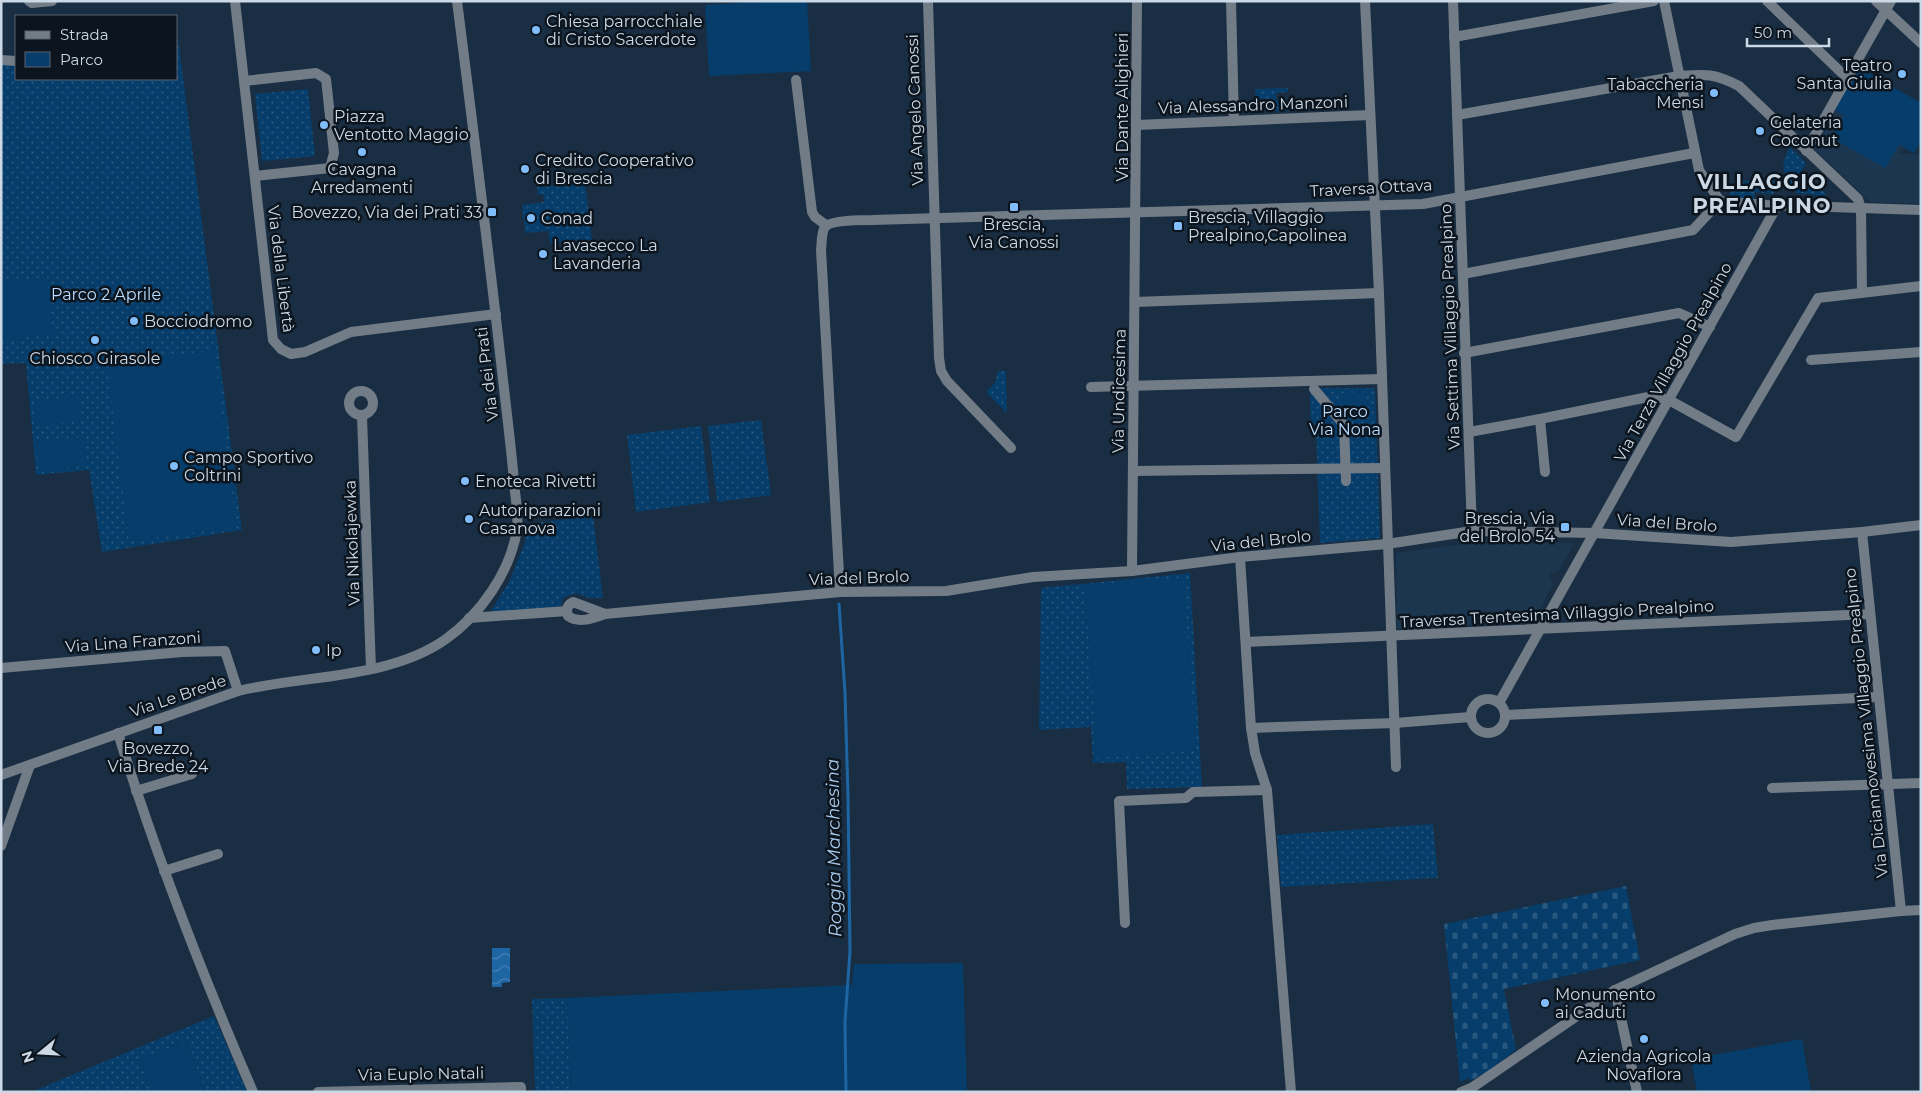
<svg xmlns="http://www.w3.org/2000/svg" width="1922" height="1093" viewBox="0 0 1922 1093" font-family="Montserrat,sans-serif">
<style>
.built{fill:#1c3650}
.green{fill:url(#green-dots)}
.cemetery{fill:url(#cemetery-stones)}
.pitch{fill:#063d6a}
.water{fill:url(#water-waves)}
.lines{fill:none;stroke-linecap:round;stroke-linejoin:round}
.stream{stroke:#1e65a4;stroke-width:3}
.street{stroke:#727c87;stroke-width:10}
.poi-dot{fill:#80bdfa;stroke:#0c151e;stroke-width:2}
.labels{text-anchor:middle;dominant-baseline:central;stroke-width:5;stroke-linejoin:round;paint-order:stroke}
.poi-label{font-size:16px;fill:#cbd8e5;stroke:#0c151e;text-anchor:start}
.street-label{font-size:16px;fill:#cbd8e5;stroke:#0c151e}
.park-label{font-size:16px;fill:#badcff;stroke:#0c151e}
.water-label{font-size:18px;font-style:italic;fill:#a9caed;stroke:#0c151e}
.district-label{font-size:21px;font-weight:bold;letter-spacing:1px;fill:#cbd8e5;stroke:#0c151e}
</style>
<defs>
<pattern id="green-dots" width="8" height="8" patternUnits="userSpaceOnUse" patternTransform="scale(1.25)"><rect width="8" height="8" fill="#063d6a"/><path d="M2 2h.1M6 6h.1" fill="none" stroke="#29587f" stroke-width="1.8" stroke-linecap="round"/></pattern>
<pattern id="cemetery-stones" width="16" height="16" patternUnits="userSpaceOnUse" patternTransform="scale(1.25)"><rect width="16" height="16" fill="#063d6a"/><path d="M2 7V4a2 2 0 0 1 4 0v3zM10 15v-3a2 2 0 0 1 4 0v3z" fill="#29587f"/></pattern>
<pattern id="water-waves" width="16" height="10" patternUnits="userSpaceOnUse" patternTransform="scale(1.25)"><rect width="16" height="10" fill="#1e65a4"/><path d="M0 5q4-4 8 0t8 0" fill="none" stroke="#4881b5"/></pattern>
</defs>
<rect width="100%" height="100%" fill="#192e42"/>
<g class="built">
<path d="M 1835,110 L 1904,148 L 1897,154 L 1921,154 L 1921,204 L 1871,202 L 1814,149 L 1813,147 Z"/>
<path d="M 1574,543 L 1559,570 L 1550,574 L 1550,579 L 1553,584 L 1534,622 L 1397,629 L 1396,553 L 1464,544 Z"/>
</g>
<g class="green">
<path d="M 176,39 L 178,39 L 242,530 L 102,552 L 89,470 L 36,475 L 26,363 L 1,364 L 1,61 L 16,64 L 16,79 L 176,79 Z"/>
<path d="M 1288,88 L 1288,92 L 1276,93 L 1276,100 L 1288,100 L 1289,111 L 1256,111 L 1255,89 Z"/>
<path d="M 308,89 L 315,156 L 262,161 L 255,94 Z"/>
<path d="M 1790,147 L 1806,163 L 1801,172 L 1826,194 L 1826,196 L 1796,193 C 1784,175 1778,167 1790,147 Z"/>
<path d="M 1780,179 L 1779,185 L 1773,194 L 1755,192 L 1754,201 L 1743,200 L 1730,196 L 1729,194 L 1743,181 Z"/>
<path d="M 585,182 L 592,240 L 550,243 L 548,231 L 525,233 L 522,205 L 544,202 L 543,194 L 538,195 L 537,187 Z"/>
<path d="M 998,371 L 1006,371 L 1007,413 L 986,392 L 995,383 Z"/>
<path d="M 1310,388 L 1375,388 L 1380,538 L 1320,543 L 1316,433 L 1311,433 Z"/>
<path d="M 761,420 L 771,495 L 717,502 L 708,426 Z"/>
<path d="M 701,426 L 710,502 L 636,512 L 627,435 Z"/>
<path d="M 593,516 L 603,598 L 588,598 L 576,593 L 563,598 L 561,606 L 489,614 L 509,582 L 525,542 L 525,524 Z"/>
<path d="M 1190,573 L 1202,787 L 1127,789 L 1126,762 L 1093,763 L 1091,727 L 1039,730 L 1041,588 Z"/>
<path d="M 1433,824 L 1438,878 L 1281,887 L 1277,835 Z"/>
<path d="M 567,998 L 571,1092 L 535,1092 L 532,999 Z"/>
<path d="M 214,1016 L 247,1092 L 206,1092 L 186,1041 L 140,1060 L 152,1092 L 31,1092 Z"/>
</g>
<path class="cemetery" d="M 1626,886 L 1640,960 L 1504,989 L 1516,1050 L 1488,1071 L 1470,1081 L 1469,1078 L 1460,1082 L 1444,924 Z"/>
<g class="pitch">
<path d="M 779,1 L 807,1 L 811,71 L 709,76 L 705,5 Z"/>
<path d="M 1858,67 L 1921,103 L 1921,142 L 1914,153 L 1899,145 L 1885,168 L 1832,138 L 1844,115 L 1835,110 Z"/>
<path d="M 47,277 L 53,334 L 1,340 L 1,282 Z"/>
<path d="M 214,350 L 236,527 L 129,541 L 107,364 Z"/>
<path d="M 1367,392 L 1367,418 L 1340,418 L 1340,393 Z"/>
<path d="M 78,396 L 80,421 L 37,425 L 34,400 Z"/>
<path d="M 83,437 L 86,466 L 39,471 L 36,442 Z"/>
<path d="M 1183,578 L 1196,750 L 1097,758 L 1085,585 Z"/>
<path d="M 963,963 L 967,1092 L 571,1092 L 567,998 L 852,985 L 854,964 Z"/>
<path d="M 1802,1039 L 1811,1092 L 1697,1092 L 1691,1059 Z"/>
<path d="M 186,1041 L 206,1092 L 152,1092 L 139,1060 Z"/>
</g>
<path class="water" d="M 492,948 L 510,948 L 510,982 L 502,983 L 502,987 L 492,987 Z"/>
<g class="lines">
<path class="stream" d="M 839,604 L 845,693 L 848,795 L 850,951 L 845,1022 L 846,1092"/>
<g class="street">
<path d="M 29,1 L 32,3 L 52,1"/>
<path d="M 235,1 L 273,340 L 281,349 L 291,354 L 305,352 L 351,332 L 496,314"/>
<path d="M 928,1 L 939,358 L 941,371 L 947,381 L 1011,448"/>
<path d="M 1231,1 L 1234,121"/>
<path d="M 1365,1 L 1379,293 L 1396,767"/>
<path d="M 1453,1 L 1472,531"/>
<path d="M 1664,1 L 1699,170 L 1720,201 L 1767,205 L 1921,210"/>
<path d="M 1767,1 L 1848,79"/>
<path d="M 1876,1 L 1921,43"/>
<path d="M 1454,37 L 1654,1"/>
<path d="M 1,60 L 16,61"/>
<path d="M 796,80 L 812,212 L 815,217 L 826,225"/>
<path d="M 244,81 L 316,73 L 326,79 L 334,153 L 330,168 L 255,176"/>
<path d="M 1457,115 L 1679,76 C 1706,74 1714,73 1739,86 L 1858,199 L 1861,209 L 1862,293"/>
<path d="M 1137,125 L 1370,115"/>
<path d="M 1806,151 L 1891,1"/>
<path d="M 1463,274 L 1693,230 L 1720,201"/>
<path d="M 1135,302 L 1379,293"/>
<path d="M 1464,353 L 1679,313 L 1710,327"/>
<path d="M 1811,360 L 1921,352"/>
<path d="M 1091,387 L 1381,379"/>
<path d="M 1314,389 L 1344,425 L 1346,481"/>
<circle cx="361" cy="403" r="12"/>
<path d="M 362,416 L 371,669"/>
<path d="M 1540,419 L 1545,472"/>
<path d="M 1469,432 L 1540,419 L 1653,396 L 1669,400 L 1736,437 L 1818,298 L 1921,286"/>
<path d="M 1133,471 L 1385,468"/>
<path d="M 1862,532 L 1901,911"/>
<path d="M 1240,557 L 1251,728 L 1255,753 L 1267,790 L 1291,1092"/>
<path d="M 1132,571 L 1137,1"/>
<path d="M 840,592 L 821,250 C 822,244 821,232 825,227 C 830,220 863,220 872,220 L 1423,204 L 1694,153"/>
<path d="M 605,614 L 573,602 C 567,605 566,610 568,616 C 579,624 594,618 605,614 L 840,592 L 946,591 L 1033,577 L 1132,571 L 1240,557 L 1387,544 L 1472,531 L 1594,533 L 1731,542 L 1862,532 L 1921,525"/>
<path d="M 469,618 L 567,611"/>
<path d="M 1246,642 L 1870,614"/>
<path d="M 1,668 L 182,652 L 225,651 L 238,691"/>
<circle cx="1488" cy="716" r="17"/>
<path d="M 1499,703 L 1777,206"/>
<path d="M 1506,715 L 1878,697"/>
<path d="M 1251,728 L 1395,723 L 1470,717"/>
<path d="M 118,733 C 156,856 202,974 253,1092"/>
<path d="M 1,775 L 238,691 C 304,675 390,679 446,639 C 481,614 510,572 517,530 C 519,514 515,497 514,481 C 511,447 507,414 503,380 C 489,254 473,127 457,1"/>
<path d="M 1772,788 L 1921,783"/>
<path d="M 136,791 L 192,774"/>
<path d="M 1,846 L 30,765"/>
<path d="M 164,871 L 218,854"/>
<path d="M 1125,923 L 1119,801 L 1186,798 L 1193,792 L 1267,790"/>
<path d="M 1615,990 L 1637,1092"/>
<path d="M 318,1092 L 521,1087 L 521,1092"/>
<path d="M 1461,1092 L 1473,1087 L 1615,990 L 1735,934 L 1754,928 L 1772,925 L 1901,911 L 1921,910"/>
</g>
</g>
<g class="poi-dot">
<circle cx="536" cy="30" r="5"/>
<circle cx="1902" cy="74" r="5"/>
<circle cx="1714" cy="93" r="5"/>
<circle cx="324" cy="125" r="5"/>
<circle cx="1760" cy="131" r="5"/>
<circle cx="362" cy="152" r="5"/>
<circle cx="525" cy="169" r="5"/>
<rect x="1009" y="202" width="10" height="10" rx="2.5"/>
<rect x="487" y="207" width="10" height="10" rx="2.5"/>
<circle cx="531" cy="218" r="5"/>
<rect x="1173" y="221" width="10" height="10" rx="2.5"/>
<circle cx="543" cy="254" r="5"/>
<circle cx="134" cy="321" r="5"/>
<circle cx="95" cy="340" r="5"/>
<circle cx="174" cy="466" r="5"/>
<circle cx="465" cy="481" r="5"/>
<circle cx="469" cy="519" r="5"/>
<rect x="1560" y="522" width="10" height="10" rx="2.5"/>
<circle cx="316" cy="650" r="5"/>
<rect x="153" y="725" width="10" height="10" rx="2.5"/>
<circle cx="1545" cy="1003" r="5"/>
<circle cx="1644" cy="1039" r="5"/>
</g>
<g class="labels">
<g class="poi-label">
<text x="546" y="21">Chiesa parrocchiale<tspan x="546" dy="18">di Cristo Sacerdote</tspan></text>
<text x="1892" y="65" text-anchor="end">Teatro<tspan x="1892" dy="18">Santa Giulia</tspan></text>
<text x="1704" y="84" text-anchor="end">Tabaccheria<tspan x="1704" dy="18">Mensi</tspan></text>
<text x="334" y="116">Piazza<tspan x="334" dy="18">Ventotto Maggio</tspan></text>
<text x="1770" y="122">Gelateria<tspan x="1770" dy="18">Coconut</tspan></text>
<text x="535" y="160">Credito Cooperativo<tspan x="535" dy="18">di Brescia</tspan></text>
<text x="362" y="169" text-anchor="middle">Cavagna<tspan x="362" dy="18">Arredamenti</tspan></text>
<text x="482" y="212" text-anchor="end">Bovezzo, Via dei Prati 33</text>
<text x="1188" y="217">Brescia, Villaggio<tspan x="1188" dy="18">Prealpino,Capolinea</tspan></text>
<text x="541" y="218">Conad</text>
<text x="1014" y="224" text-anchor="middle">Brescia,<tspan x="1014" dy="18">Via Canossi</tspan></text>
<text x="553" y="245">Lavasecco La<tspan x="553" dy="18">Lavanderia</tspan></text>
<text x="144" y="321">Bocciodromo</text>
<text x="95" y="358" text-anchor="middle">Chiosco Girasole</text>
<text x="184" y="457">Campo Sportivo<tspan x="184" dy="18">Coltrini</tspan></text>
<text x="475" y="481">Enoteca Rivetti</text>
<text x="479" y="510">Autoriparazioni<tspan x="479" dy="18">Casanova</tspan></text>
<text x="1555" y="518" text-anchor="end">Brescia, Via<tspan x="1555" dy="18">del Brolo 54</tspan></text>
<text x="326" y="650">Ip</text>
<text x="158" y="748" text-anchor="middle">Bovezzo,<tspan x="158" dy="18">Via Brede 24</tspan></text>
<text x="1555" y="994">Monumento<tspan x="1555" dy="18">ai Caduti</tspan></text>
<text x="1644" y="1056" text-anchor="middle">Azienda Agricola<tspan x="1644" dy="18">Novaflora</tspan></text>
</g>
<g class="street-label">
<text transform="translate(1253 105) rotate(-2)">Via Alessandro Manzoni</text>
<text transform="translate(1122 107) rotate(-90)">Via Dante Alighieri</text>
<text transform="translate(915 110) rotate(-92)">Via Angelo Canossi</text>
<text transform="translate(1371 188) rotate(-3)">Traversa Ottava</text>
<text transform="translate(281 269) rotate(83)">Via della Libertà</text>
<text transform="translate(1450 327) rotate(-92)">Via Settima Villaggio Prealpino</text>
<text transform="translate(1673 362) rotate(-61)">Via Terza Villaggio Prealpino</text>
<text transform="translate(487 374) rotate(-97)">Via dei Prati</text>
<text transform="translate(1119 391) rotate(-89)">Via Undicesima</text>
<text transform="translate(1667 523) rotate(4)">Via del Brolo</text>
<text transform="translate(1261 541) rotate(-6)">Via del Brolo</text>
<text transform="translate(352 543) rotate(-92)">Via Nikolajewka</text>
<text transform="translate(859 578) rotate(-2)">Via del Brolo</text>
<text transform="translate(1557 614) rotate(-3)">Traversa Trentesima Villaggio Prealpino</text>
<text transform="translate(133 642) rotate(-4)">Via Lina Franzoni</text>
<text transform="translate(178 696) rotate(-19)">Via Le Brede</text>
<text transform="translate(1866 723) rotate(-96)">Via Diciannovesima Villaggio Prealpino</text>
<text transform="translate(421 1074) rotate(-1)">Via Euplo Natali</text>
</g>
<g class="park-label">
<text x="106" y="294">Parco 2 Aprile</text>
<text x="1345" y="411">Parco<tspan x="1345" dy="18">Via Nona</tspan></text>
</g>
<g class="water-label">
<text transform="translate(834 848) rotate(-91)">Roggia Marchesina</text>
</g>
<g class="district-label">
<text x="1762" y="181">VILLAGGIO<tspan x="1762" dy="24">PREALPINO</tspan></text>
</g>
</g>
<rect width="1922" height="1093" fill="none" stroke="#cbd8e5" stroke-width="5"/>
<rect x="15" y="15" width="162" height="65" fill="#0c151e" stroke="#58636e"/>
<rect x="25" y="31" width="25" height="8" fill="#727c87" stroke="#58636e"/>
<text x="60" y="40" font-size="15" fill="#cbd8e5">Strada</text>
<rect x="25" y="52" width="25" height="15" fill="#063d6a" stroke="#58636e"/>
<text x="60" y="65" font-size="15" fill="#cbd8e5">Parco</text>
<g transform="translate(40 1053) rotate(252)" stroke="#0c151e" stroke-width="4" paint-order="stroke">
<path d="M0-4L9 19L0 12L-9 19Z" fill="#cbd8e5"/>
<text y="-8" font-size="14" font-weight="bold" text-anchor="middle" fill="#cbd8e5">N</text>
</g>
<path d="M1747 38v8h82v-8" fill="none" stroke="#cbd8e5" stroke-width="2.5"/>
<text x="1754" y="38" font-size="15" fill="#cbd8e5" stroke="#0c151e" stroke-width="4" paint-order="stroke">50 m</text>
</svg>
